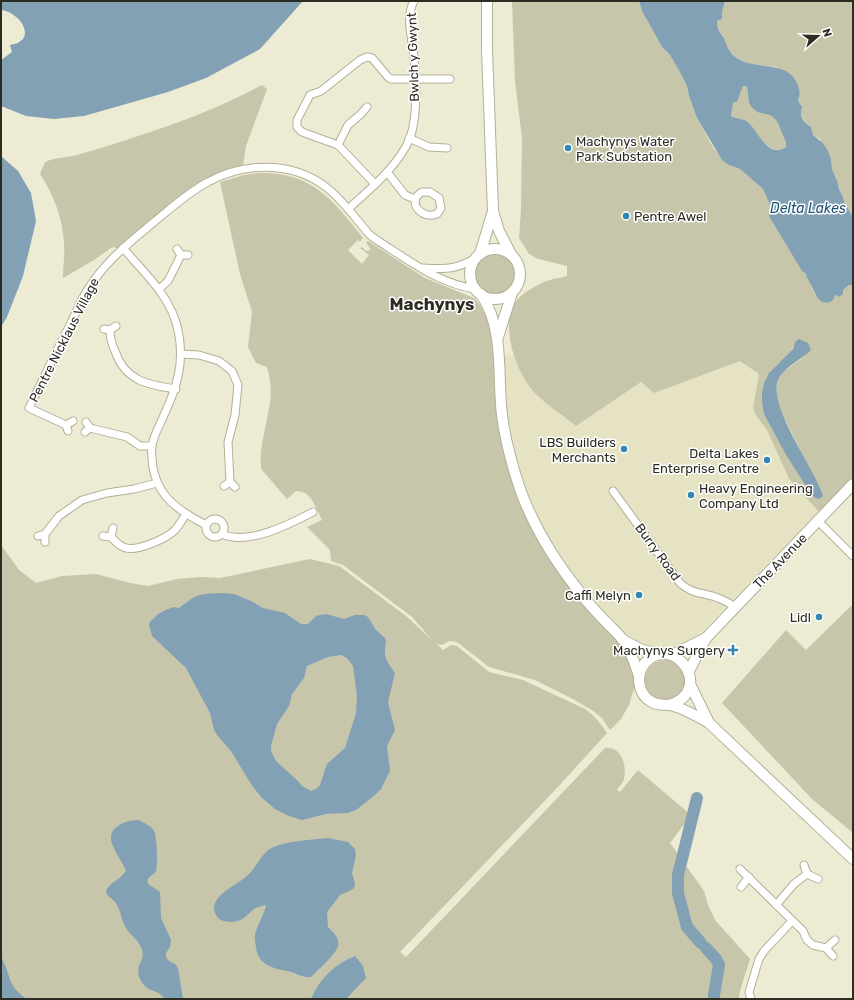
<svg xmlns="http://www.w3.org/2000/svg" width="854" height="1000" viewBox="0 0 854 1000" font-family="Rubik,sans-serif">
<style>
.built{fill:#e5e3c3}
.green{fill:#c7c5aa;fill-rule:evenodd}
.water{fill:#83a1b5;fill-rule:evenodd}
.lines{fill:none;stroke-linecap:round;stroke-linejoin:round}
.river{stroke:#83a1b5;stroke-width:12}
.minor-casing{stroke:#b1b099;stroke-width:9}
.secondary-casing{stroke:#b1b099;stroke-width:12}
.minor{stroke:#fff;stroke-width:7}
.secondary{stroke:#fff;stroke-width:10}
.poi-dot{fill:#3285b5;stroke:#fff;stroke-width:1.5}
.labels{text-anchor:middle;dominant-baseline:central;stroke-width:3;stroke-linejoin:round;paint-order:stroke}
.street-label{font-size:13px;fill:#2d2c23;stroke:#fff}
.poi-label{font-size:13px;fill:#2d2c23;stroke:#fff;text-anchor:end}
.water-label{font-size:14px;font-style:italic;fill:#1f5372;stroke:#fff}
.district-label{font-size:17px;font-weight:bold;fill:#2d2c23;stroke:#fff}
</style>
<rect width="100%" height="100%" fill="#edebd3"/>
<path class="built" d="M 504,355 L 514,356 L 523,378 L 576,426 L 641,382 L 654,393 L 739,360 L 759,374 L 753,408 L 755,414 L 767,430 L 789,479 L 820,513 L 694,639 L 678,647 L 654,649 L 637,642 L 617,627 L 582,588 L 562,561 L 537,518 L 521,478 L 511,441 L 505,396 Z"/>
<g class="green">
<path d="M 512,1 L 639,1 L 642,11 L 662,47 L 670,55 L 681,74 L 687,86 L 689,96 L 697,118 L 714,149 L 729,165 L 740,169 L 763,189 L 802,271 L 806,274 C 808,282 813,288 815,295 L 833,298 L 849,285 L 853,285 L 853,478 L 820,513 L 789,479 L 767,430 L 755,414 L 753,408 L 759,374 L 740,361 L 654,393 L 641,382 L 576,426 C 564,416 544,403 534,392 C 515,371 498,322 518,299 C 526,291 539,283 550,280 C 555,278 562,278 567,276 L 567,266 L 538,259 L 529,254 L 519,238 L 521,209 L 522,138 L 515,81 ZM 795,342 L 805,356 L 783,372 L 778,380 L 776,392 L 781,411 L 810,470 L 820,487 L 762,392 C 763,385 765,379 769,374 C 777,362 791,357 795,342 Z"/>
<path d="M 725,1 L 853,1 L 853,217 L 845,204 L 843,197 L 839,189 L 835,176 L 832,169 L 831,159 L 820,139 L 813,135 L 811,127 C 802,121 800,115 801,104 L 777,67 C 759,65 741,66 729,50 C 726,46 726,42 724,38 C 721,31 717,30 717,21 L 722,19 L 722,12 Z"/>
<path d="M 262,85 L 267,89 L 246,146 L 243,165 L 209,178 L 118,249 L 114,247 L 111,248 L 94,260 L 63,278 C 63,267 65,255 64,244 C 63,219 54,195 40,174 C 42,170 43,164 47,161 C 55,158 69,157 77,155 C 141,136 204,116 262,85 Z"/>
<path d="M 743,86 L 746,86 L 748,89 L 748,101 L 774,117 C 779,122 787,140 786,147 C 780,151 776,150 770,148 L 731,116 L 732,102 L 737,102 Z"/>
<path d="M 259,173 C 312,172 332,199 363,238 L 360,242 L 358,240 L 348,250 L 362,264 L 369,255 L 360,248 L 362,247 L 366,251 L 371,250 L 366,242 L 368,241 L 425,278 L 474,298 L 480,305 L 487,318 L 489,318 L 491,325 L 497,411 L 536,536 L 554,566 L 575,595 L 625,650 L 633,666 L 635,680 L 634,689 L 629,705 L 621,719 L 610,730 L 602,718 L 592,710 L 571,698 L 535,680 L 489,667 L 457,642 L 449,641 L 442,645 L 437,644 L 443,650 L 451,645 L 457,646 L 489,672 L 523,680 L 585,709 C 595,716 601,724 607,733 L 556,789 L 400,952 L 406,957 L 605,748 C 622,746 627,767 624,779 C 623,783 619,787 617,790 L 620,792 L 638,770 L 691,815 L 670,843 L 704,891 L 708,905 L 715,920 L 750,959 L 740,991 L 739,999 L 1,999 L 1,545 L 19,570 L 36,583 L 62,576 L 96,574 L 130,583 L 148,586 L 177,579 L 201,577 L 220,578 L 310,559 L 339,566 L 406,616 L 432,640 L 412,617 L 343,565 L 331,561 L 330,550 L 307,527 L 322,520 C 316,508 311,490 296,491 L 287,499 L 262,470 C 257,457 267,423 269,408 C 272,394 271,381 267,367 L 256,363 L 248,347 L 252,312 L 240,274 L 220,182 L 244,175 Z"/>
<circle cx="495" cy="273" r="21"/>
<path d="M 853,604 L 853,833 L 812,799 L 722,703 L 786,630 L 806,650 Z"/>
<circle cx="665" cy="680" r="20"/>
</g>
<g class="water">
<path d="M 1,1 L 303,1 L 260,49 L 206,78 L 168,92 L 84,116 L 54,119 L 26,116 L 1,106 L 1,60 L 12,52 L 10,45 L 18,43 L 23,39 C 24,37 25,35 25,33 C 25,21 11,11 1,10 Z"/>
<path d="M 639,1 L 725,1 L 722,12 L 722,19 L 717,21 C 717,30 720,31 724,38 C 727,46 729,53 737,58 C 755,71 790,59 798,86 C 800,92 800,94 798,100 L 802,107 C 799,117 803,122 811,127 L 813,135 L 823,143 L 828,151 L 831,159 L 832,169 L 837,181 L 839,189 L 843,197 L 845,204 L 853,217 L 853,285 L 849,285 L 843,290 L 843,294 L 839,297 L 837,295 L 835,296 L 832,301 C 821,306 817,298 813,289 C 811,284 807,280 806,274 L 802,271 L 769,216 L 771,207 L 763,189 L 740,169 L 729,165 L 722,160 L 697,118 L 689,96 L 687,86 L 681,74 L 670,55 L 662,47 L 642,11 ZM 743,86 L 746,86 C 750,92 746,100 751,106 C 762,121 773,104 782,133 C 784,138 787,142 786,147 C 766,160 758,128 746,121 C 741,118 735,119 731,116 L 733,102 L 737,102 Z"/>
<path d="M 1,156 L 18,171 L 31,193 L 36,221 L 23,276 L 7,317 L 1,327 Z"/>
<path d="M 799,339 L 808,343 L 811,350 C 801,360 786,366 779,378 C 765,403 816,470 823,496 L 819,499 L 815,498 L 809,491 L 785,453 L 764,414 L 762,402 L 762,392 L 764,383 L 769,373 L 793,349 L 795,342 Z"/>
<path d="M 221,593 L 234,594 L 251,601 L 263,608 L 285,613 L 301,624 L 308,624 L 316,616 L 320,615 L 326,614 L 344,619 L 355,615 L 364,615 L 368,617 L 376,630 L 385,638 L 386,642 C 383,656 386,661 395,673 L 388,702 L 395,730 L 387,746 L 390,771 L 381,789 L 375,795 L 356,810 L 348,813 L 326,814 L 302,820 L 289,816 L 275,809 L 261,797 L 251,784 L 231,751 L 217,735 L 214,730 L 210,713 L 186,668 L 152,636 L 149,625 L 150,622 L 158,614 L 166,610 L 173,607 L 179,608 L 194,597 L 204,594 ZM 341,655 L 347,658 L 353,666 L 357,696 L 356,713 L 345,748 L 327,764 L 320,785 L 316,789 L 311,791 L 302,786 L 299,782 L 276,761 L 271,751 L 271,746 L 277,724 L 289,706 L 292,694 L 304,678 L 307,666 L 328,657 Z"/>
<path d="M 138,820 C 144,823 151,825 154,831 C 157,835 158,867 156,871 C 152,877 146,876 148,884 L 160,892 L 161,918 L 171,940 L 170,947 L 166,953 L 166,957 L 169,961 L 175,964 L 178,968 L 183,999 L 165,999 C 157,989 149,992 143,984 C 131,966 146,962 142,950 C 140,941 130,935 126,928 C 121,920 121,909 115,902 C 112,898 107,897 106,891 C 110,882 120,880 126,871 C 122,858 100,837 118,826 C 125,821 130,821 138,820 Z"/>
<path d="M 328,838 L 348,842 L 355,849 L 356,855 L 352,873 L 355,883 L 354,888 L 351,890 L 340,895 L 327,912 L 328,927 C 333,932 340,938 338,946 C 337,953 317,971 311,977 C 302,978 295,972 287,971 C 272,968 258,965 256,947 C 255,942 254,936 256,931 C 259,922 264,915 266,905 C 262,906 257,907 254,909 C 247,915 242,922 231,922 C 225,922 218,920 216,915 C 206,896 239,885 249,874 C 256,867 260,857 268,850 C 281,841 312,840 328,838 Z"/>
<path d="M 355,956 L 363,966 L 366,978 L 346,999 L 311,999 C 319,979 335,964 355,956 Z"/>
<path d="M 1,957 C 12,976 6,985 27,999 L 1,999 Z"/>
</g>
<g class="lines">
<g class="river">
<path d="M 697,798 L 678,875 L 678,893 L 687,927 L 701,943"/>
<path d="M 706,948 L 716,959 L 719,965 L 714,995 L 714,999"/>
</g>
<g class="minor-casing">
<g id="minor">
<path d="M 409,138 L 429,147 L 447,148"/>
<path d="M 338,145 L 348,125 L 361,114 L 367,107"/>
<path d="M 387,172 L 405,195 L 415,199"/>
<path d="M 375,184 L 338,145 L 302,132 L 297,127 L 297,120 L 310,95 L 321,91 L 360,60 L 367,57 L 372,58 L 388,77 L 391,79 L 450,79"/>
<path d="M 422,192 L 430,192 L 439,198 L 441,208 L 437,214 C 421,220 406,201 422,192 Z"/>
<path d="M 348,209 C 361,197 376,185 388,171 C 397,161 405,150 410,138 C 419,112 416,75 413,49 C 411,34 406,15 414,1"/>
<path d="M 123,248 C 144,273 171,296 178,330 C 185,362 177,387 164,415 C 160,425 153,436 152,446 C 151,450 152,455 152,458 C 154,495 177,510 206,525"/>
<path d="M 177,249 L 181,255 L 188,255"/>
<path d="M 423,268 C 446,269 455,270 476,258"/>
<path d="M 159,289 L 168,281 L 181,255"/>
<path d="M 104,329 L 110,330 L 116,326"/>
<path d="M 110,330 C 110,338 112,345 115,351 C 125,381 148,385 176,389"/>
<path d="M 181,354 L 199,355 L 219,361 L 232,371 L 238,385 L 235,415 L 228,442 L 230,482"/>
<path d="M 66,425 L 29,408 C 43,380 56,351 71,323 C 77,311 82,297 90,286 C 108,259 130,242 154,222 C 170,209 190,191 208,182 C 245,162 292,161 326,187 C 343,200 355,218 369,234 C 374,239 382,243 389,248 C 415,265 444,285 476,289"/>
<path d="M 90,428 L 127,437 L 140,446 L 152,446"/>
<path d="M 68,431 L 66,425 L 73,421"/>
<path d="M 85,432 L 90,428 L 86,422"/>
<path d="M 224,486 L 230,482 L 235,487"/>
<path d="M 613,491 L 680,583 C 693,595 703,592 718,598 C 724,600 730,604 736,607"/>
<circle cx="215" cy="528" r="9"/>
<path d="M 818,521 L 853,556"/>
<path d="M 45,534 L 59,516 L 82,500 L 107,493 L 134,489 L 157,483"/>
<path d="M 222,534 C 248,546 290,524 313,512"/>
<path d="M 38,536 L 45,534 L 45,542"/>
<path d="M 103,536 L 111,537 C 115,541 120,547 126,548 C 138,551 166,539 175,530 C 179,526 182,519 186,515"/>
<path d="M 111,537 L 113,528"/>
<path d="M 740,869 L 803,931 L 807,940 L 813,945 L 826,948 L 833,956"/>
<path d="M 807,874 L 818,879"/>
<path d="M 741,887 L 749,877"/>
<path d="M 776,905 L 794,884 L 807,874 L 804,865"/>
<path d="M 826,948 L 835,940"/>
<path d="M 751,999 L 749,992 L 759,959 L 764,951 L 792,921"/>
</g>
</g>
<g class="secondary-casing">
<g id="secondary">
<path d="M 487,1 L 487,50 L 493,211 L 499,231 L 511,254"/>
<circle cx="495" cy="274" r="25"/>
<path d="M 480,254 L 493,211"/>
<path d="M 481,294 C 505,330 497,375 502,415 C 505,440 512,465 520,489 C 534,528 556,563 582,595 C 591,607 602,618 613,629 C 616,632 620,636 623,640 C 631,650 635,664 639,676"/>
<path d="M 498,337 L 512,293"/>
<path d="M 623,640 L 642,650 L 661,654"/>
<path d="M 672,655 L 706,638"/>
<path d="M 689,671 L 706,638 L 853,484"/>
<path d="M 690,684 L 709,723"/>
<path d="M 669,705 C 716,691 674,631 645,663 C 635,675 638,695 652,702 C 658,706 664,704 670,705 C 683,708 697,716 709,723 L 853,859"/>
</g>
</g>
<use href="#minor" class="minor"/>
<use href="#secondary" class="secondary"/>
</g>
<g class="poi-dot">
<circle cx="568" cy="148" r="4"/>
<circle cx="626" cy="216" r="4"/>
<circle cx="624" cy="449" r="4"/>
<circle cx="767" cy="460" r="4"/>
<circle cx="691" cy="495" r="4"/>
<circle cx="639" cy="595" r="4"/>
<circle cx="819" cy="617" r="4"/>
<path d="M731 644h4v4h4v4h-4v4h-4v-4h-4v-4h4z"/>
</g>
<g class="labels">
<g class="street-label">
<text transform="translate(413 57) rotate(-92)">Bwlch y Gwynt</text>
<text transform="translate(64 340) rotate(-63)">Pentre Nicklaus Village</text>
<text transform="translate(658 552) rotate(54)">Burry Road</text>
<text transform="translate(780 561) rotate(-46)">The Avenue</text>
</g>
<g class="poi-label">
<text x="576" y="141" text-anchor="start">Machynys Water<tspan x="576" dy="15">Park Substation</tspan></text>
<text x="634" y="216" text-anchor="start">Pentre Awel</text>
<text x="616" y="442">LBS Builders<tspan x="616" dy="15">Merchants</tspan></text>
<text x="759" y="453">Delta Lakes<tspan x="759" dy="15">Enterprise Centre</tspan></text>
<text x="699" y="488" text-anchor="start">Heavy Engineering<tspan x="699" dy="15">Company Ltd</tspan></text>
<text x="631" y="595">Caffi Melyn</text>
<text x="811" y="617">Lidl</text>
<text x="725" y="650">Machynys Surgery</text>
</g>
<g class="water-label">
<text x="808" y="208">Delta Lakes</text>
</g>
<g class="district-label">
<text x="432" y="304">Machynys</text>
</g>
</g>
<rect width="854" height="1000" fill="none" stroke="#2d2c23" stroke-width="4"/>
<g transform="translate(818 36) rotate(70)" stroke="#ffffff" stroke-width="3" paint-order="stroke">
<path d="M0-3L7 15L0 10L-7 15Z" fill="#2d2c23"/>
<text y="-6" font-size="11" font-weight="bold" text-anchor="middle" fill="#2d2c23">N</text>
</g>
</svg>
